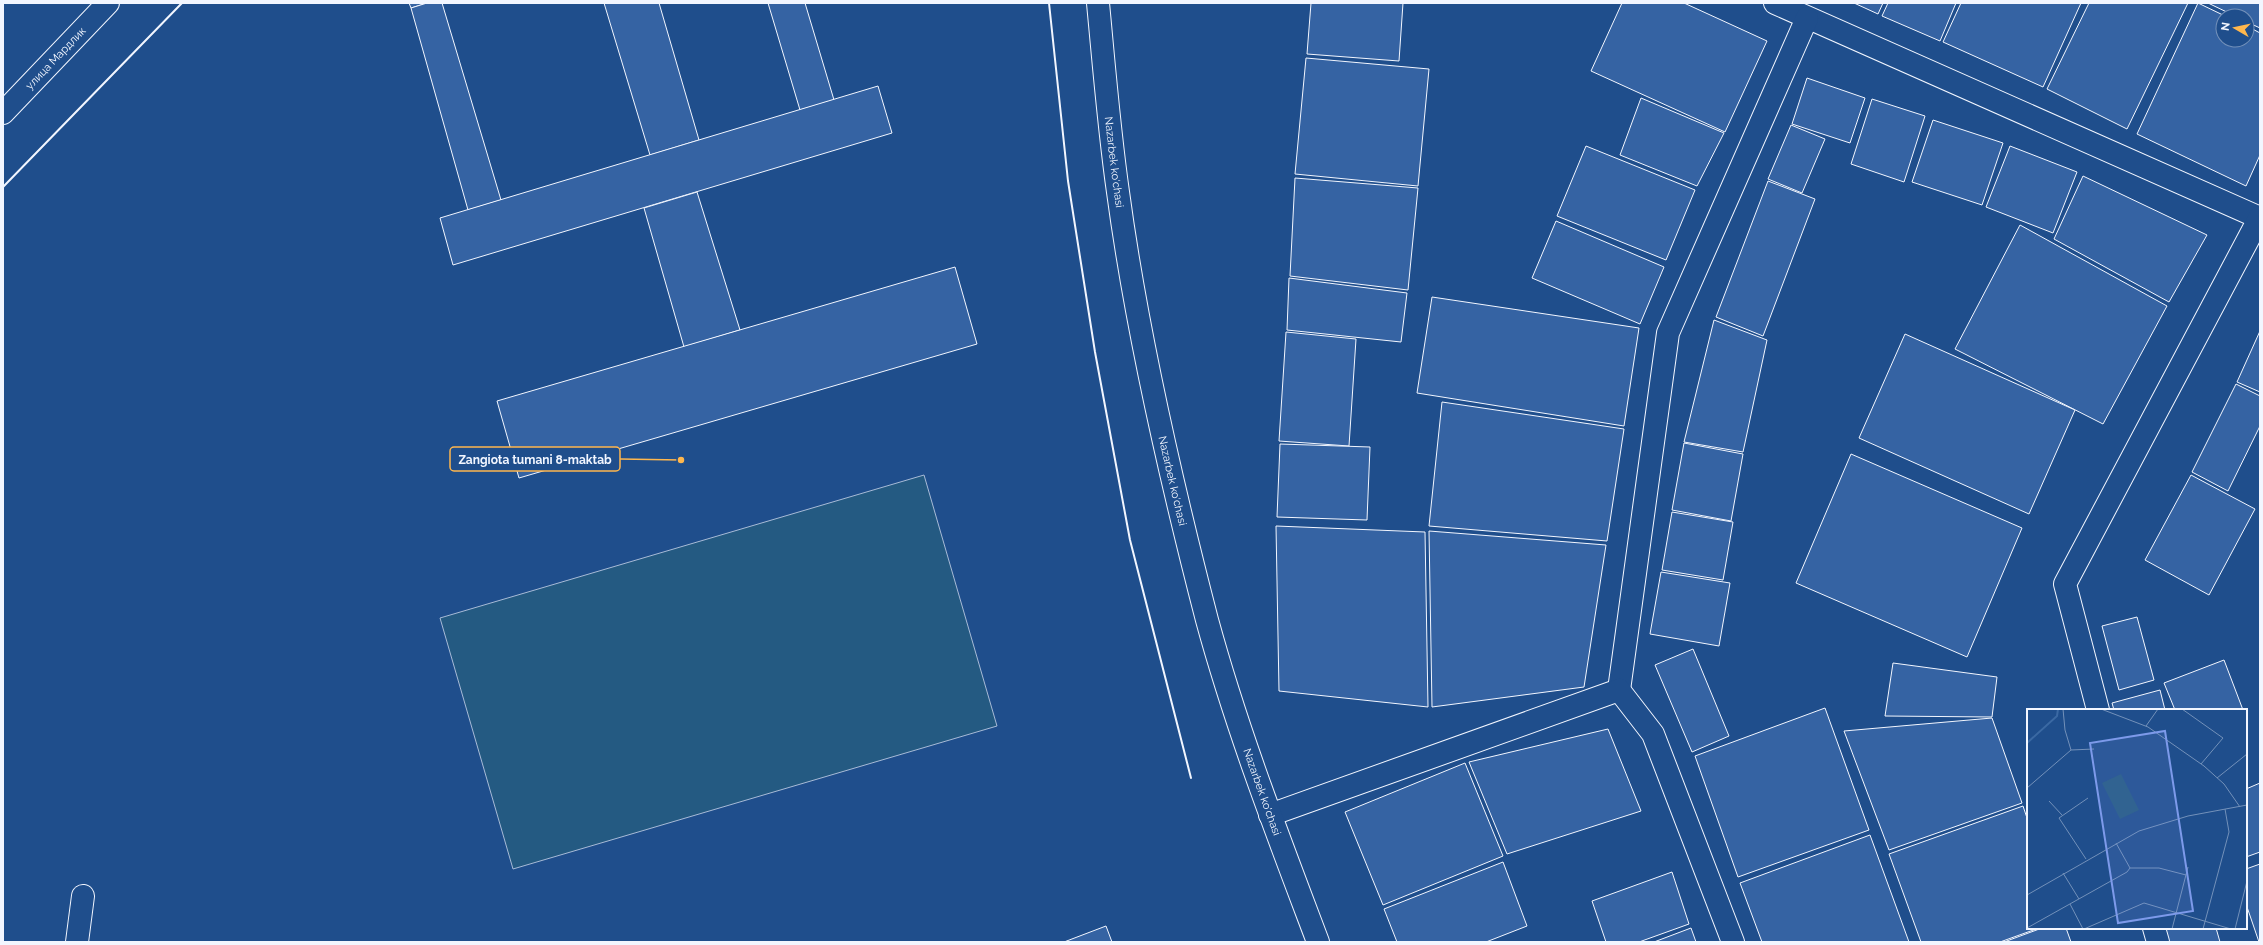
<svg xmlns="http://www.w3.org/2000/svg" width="2263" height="945" viewBox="0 0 2263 945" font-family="Raleway,sans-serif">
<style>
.green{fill:#245a82;stroke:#a8bbd7}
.building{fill:#3563a3;stroke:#f2f6ff}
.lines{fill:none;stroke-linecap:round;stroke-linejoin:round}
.street-casing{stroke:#f2f6ff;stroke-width:24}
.secondary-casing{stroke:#f2f6ff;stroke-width:24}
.street{stroke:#1f4e8c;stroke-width:22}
.secondary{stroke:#1f4e8c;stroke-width:22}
.wall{stroke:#f2f6ff;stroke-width:2}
.labels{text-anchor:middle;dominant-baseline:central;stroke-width:3;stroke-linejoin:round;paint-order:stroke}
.street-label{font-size:11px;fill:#f2f6ff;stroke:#1f4e8c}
.inset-river{fill:none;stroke:#3b69a3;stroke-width:2}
.inset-road{fill:none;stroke:#7391ba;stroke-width:1}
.view{fill:#7d9aea;fill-opacity:0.15;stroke:#7d9aea;stroke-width:2}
.inset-edge{fill:none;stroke:#f2f6ff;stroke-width:2}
.leader{fill:none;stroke:#ffb74d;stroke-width:1.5}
.callout-dot{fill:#ffb74d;stroke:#1f4e8c;stroke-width:1.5}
.callout{fill:#1f4e8c;stroke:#ffb74d;stroke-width:1.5}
.callout-label{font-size:12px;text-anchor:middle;font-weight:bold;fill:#f2f6ff}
</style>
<rect width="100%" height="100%" fill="#1f4e8c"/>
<path class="green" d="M 924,475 L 997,726 L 513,869 L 440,618 Z"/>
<g class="building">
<path d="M 409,3 L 427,3 L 411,8 Z"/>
<path d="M 427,3 L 442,3 L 501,200 L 468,210 L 411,8 Z"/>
<path d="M 604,3 L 659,3 L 699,140 L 650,155 Z"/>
<path d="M 768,3 L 805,3 L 834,100 L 800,110 Z"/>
<path d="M 1311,3 L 1403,3 L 1399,61 L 1307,54 Z"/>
<path d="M 1622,3 L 1684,3 L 1767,41 L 1725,132 L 1591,71 Z"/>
<path d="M 1854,3 L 1883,3 L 1878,14 Z"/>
<path d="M 1888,3 L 1956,3 L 1940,41 L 1882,16 Z"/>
<path d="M 1961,3 L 2081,3 L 2043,87 L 1943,42 Z"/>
<path d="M 2089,3 L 2188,3 L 2127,129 L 2047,89 Z"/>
<path d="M 2198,3 L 2225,16 L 2223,16 L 2223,40 L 2247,40 L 2247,26 L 2260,33 L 2260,155 L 2246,186 L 2137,134 Z"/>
<path d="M 2208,3 L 2260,3 L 2260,28 L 2247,22 L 2247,16 L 2235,16 Z"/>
<path d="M 1306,58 L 1429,69 L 1418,186 L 1295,174 Z"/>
<path d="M 1807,78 L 1865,98 L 1850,143 L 1792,124 Z"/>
<path d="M 878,86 L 892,133 L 453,265 L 440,218 Z"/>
<path d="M 1641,98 L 1724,133 L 1697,186 L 1620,155 Z"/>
<path d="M 1872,99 L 1925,116 L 1904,182 L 1851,164 Z"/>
<path d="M 1933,120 L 2003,143 L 1982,205 L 1912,182 Z"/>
<path d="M 1791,125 L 1825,139 L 1802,193 L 1768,179 Z"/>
<path d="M 1586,146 L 1695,190 L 1666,260 L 1557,216 Z"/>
<path d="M 2010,146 L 2077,172 L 2053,233 L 1986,207 Z"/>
<path d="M 2083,176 L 2207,235 L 2169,302 L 2054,239 Z"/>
<path d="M 1295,178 L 1418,188 L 1408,290 L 1290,276 Z"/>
<path d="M 1768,181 L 1815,199 L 1763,336 L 1716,317 Z"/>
<path d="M 697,192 L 740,330 L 684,347 L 644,208 Z"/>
<path d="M 1556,221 L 1664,267 L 1640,324 L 1532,278 Z"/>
<path d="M 2020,225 L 2167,306 L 2103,424 L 1955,349 Z"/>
<path d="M 955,267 L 977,344 L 519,478 L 497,401 Z"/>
<path d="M 1289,278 L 1407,293 L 1401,342 L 1287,330 Z"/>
<path d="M 1432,297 L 1639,328 L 1624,426 L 1417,393 Z"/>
<path d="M 1714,320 L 1767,340 L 1743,452 L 1684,442 Z"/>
<path d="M 2260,331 L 2260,392 L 2237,382 Z"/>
<path d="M 1286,332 L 1356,339 L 1349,446 L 1279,441 Z"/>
<path d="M 1905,334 L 2075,410 L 2029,514 L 1859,438 Z"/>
<path d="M 2236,384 L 2260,396 L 2260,426 L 2228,491 L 2192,472 Z"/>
<path d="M 1442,402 L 1624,429 L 1607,541 L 1429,526 Z"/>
<path d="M 1684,443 L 1743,454 L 1731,521 L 1672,510 Z"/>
<path d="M 1280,444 L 1370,447 L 1367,520 L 1277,517 Z"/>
<path d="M 1851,454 L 2022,528 L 1967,657 L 1796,583 Z"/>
<path d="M 2191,475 L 2255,509 L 2209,595 L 2145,560 Z"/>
<path d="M 1672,512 L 1733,522 L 1723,580 L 1662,570 Z"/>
<path d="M 1276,526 L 1425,532 L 1428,707 L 1279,691 Z"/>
<path d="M 1429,531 L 1606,545 L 1584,687 L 1432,707 Z"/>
<path d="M 1661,572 L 1730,583 L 1719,646 L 1650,634 Z"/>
<path d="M 2137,617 L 2154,680 L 2119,690 L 2102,626 Z"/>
<path d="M 1693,649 L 1729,736 L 1692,752 L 1655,665 Z"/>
<path d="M 2224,660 L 2243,710 L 2175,710 L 2164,683 Z"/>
<path d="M 1893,663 L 1997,677 L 1992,717 L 1885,716 Z"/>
<path d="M 2160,690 L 2165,710 L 2114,710 L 2112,703 Z"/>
<path d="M 1825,708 L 1869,830 L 1738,877 L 1695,756 Z"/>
<path d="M 1992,718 L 2022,803 L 1889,850 L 1844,731 Z"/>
<path d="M 1608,729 L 1641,811 L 1507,854 L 1469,762 Z"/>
<path d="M 1465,763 L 1503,856 L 1383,905 L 1345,812 Z"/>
<path d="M 2260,783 L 2260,852 L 2246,857 L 2246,789 Z"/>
<path d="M 2023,806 L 2028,821 L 2028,928 L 2039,928 L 2000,942 L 1921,942 L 1889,854 Z"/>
<path d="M 1870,835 L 1909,942 L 1762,942 L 1740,883 Z"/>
<path d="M 1503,862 L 1527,926 L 1486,942 L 1397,942 L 1384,909 Z"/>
<path d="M 2260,864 L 2260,942 L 2259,942 L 2246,904 L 2246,869 Z"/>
<path d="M 1672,872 L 1689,924 L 1639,942 L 1606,942 L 1592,901 Z"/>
<path d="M 1106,926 L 1112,942 L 1064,942 Z"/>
<path d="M 1691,928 L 1696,942 L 1654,942 Z"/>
<path d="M 2042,928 L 2066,928 L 2071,942 L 2004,942 Z"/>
<path d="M 2170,928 L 2216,928 L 2220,942 L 2148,942 L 2146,936 Z"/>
</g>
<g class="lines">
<g class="street-casing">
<g id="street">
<path d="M 1775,3 L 2260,218"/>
<path d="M 1619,690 L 1668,333 L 1807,18"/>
<path d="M 2098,710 L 2065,584 L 2260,217"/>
<path d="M 1270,815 L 1619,690 L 1653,734 L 1733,942"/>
<path d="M 2154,928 L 2158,942"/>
<path d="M 77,942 L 83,896"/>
</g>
</g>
<g class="secondary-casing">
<g id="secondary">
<path id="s1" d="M 1098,3 C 1104,66 1109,129 1118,192 C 1137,334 1171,481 1207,620 C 1237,730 1278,836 1318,942"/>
<path id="s2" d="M 3,113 L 108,3"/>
</g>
</g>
<use href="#street" class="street"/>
<use href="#secondary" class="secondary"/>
<g class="wall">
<path d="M 1049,3 L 1068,181 L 1095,352 L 1130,540 L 1191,778"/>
<path d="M 3,187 L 182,3"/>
</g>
</g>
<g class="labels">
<g class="street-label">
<text stroke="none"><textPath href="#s2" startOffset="76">улица Мардлик</textPath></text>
<text stroke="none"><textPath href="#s1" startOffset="160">Nazarbek ko'chasi</textPath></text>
<text stroke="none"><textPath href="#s1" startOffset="484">Nazarbek ko'chasi</textPath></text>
<text stroke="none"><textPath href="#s1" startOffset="808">Nazarbek ko'chasi</textPath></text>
</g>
</g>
<g transform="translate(2027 709)">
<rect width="220" height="220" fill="#1f4e8c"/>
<path d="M 94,65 L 112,101 L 93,110 L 75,74 Z" fill="#245a82"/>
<path class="inset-river" d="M 0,34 L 30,7 L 31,0"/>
<path class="inset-road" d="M 36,0 L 38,21 L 44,41M 74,0 L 121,18 L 177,57 L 197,75 L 213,98M 155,0 L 196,29 L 174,55M 119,17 L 131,0M 190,69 L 220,45M 0,79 L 44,41 L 67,40M 22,92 L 35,106M 59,150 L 32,109 L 61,89M 103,159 L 132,159 L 159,166M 36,164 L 52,190M 0,186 L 112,122 L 161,107 L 220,96M 43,195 L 56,220M 0,219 L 100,163 L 103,159 L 89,134M 57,220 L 117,194 L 204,220M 145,220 L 161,158M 176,220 L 202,123 L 198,100M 208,220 L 220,172"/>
<path class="view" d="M 138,22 L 166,202 L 91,214 L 63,34 Z"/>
<rect width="220" height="220" class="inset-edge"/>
</g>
<path class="leader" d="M681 460L620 459"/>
<circle class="callout-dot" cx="681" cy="460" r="4"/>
<rect class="callout" x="450" y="447" width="170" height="24" rx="4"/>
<g class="callout-label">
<text x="535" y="464">Zangiota tumani 8-maktab</text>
</g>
<rect width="2263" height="945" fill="none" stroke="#f2f6ff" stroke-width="8"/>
<g transform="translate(2235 28) rotate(279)"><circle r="19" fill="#1f4e8c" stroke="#7391ba"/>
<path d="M0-3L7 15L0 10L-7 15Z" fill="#ffb74d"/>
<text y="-6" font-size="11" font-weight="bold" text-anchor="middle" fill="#f2f6ff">N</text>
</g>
</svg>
